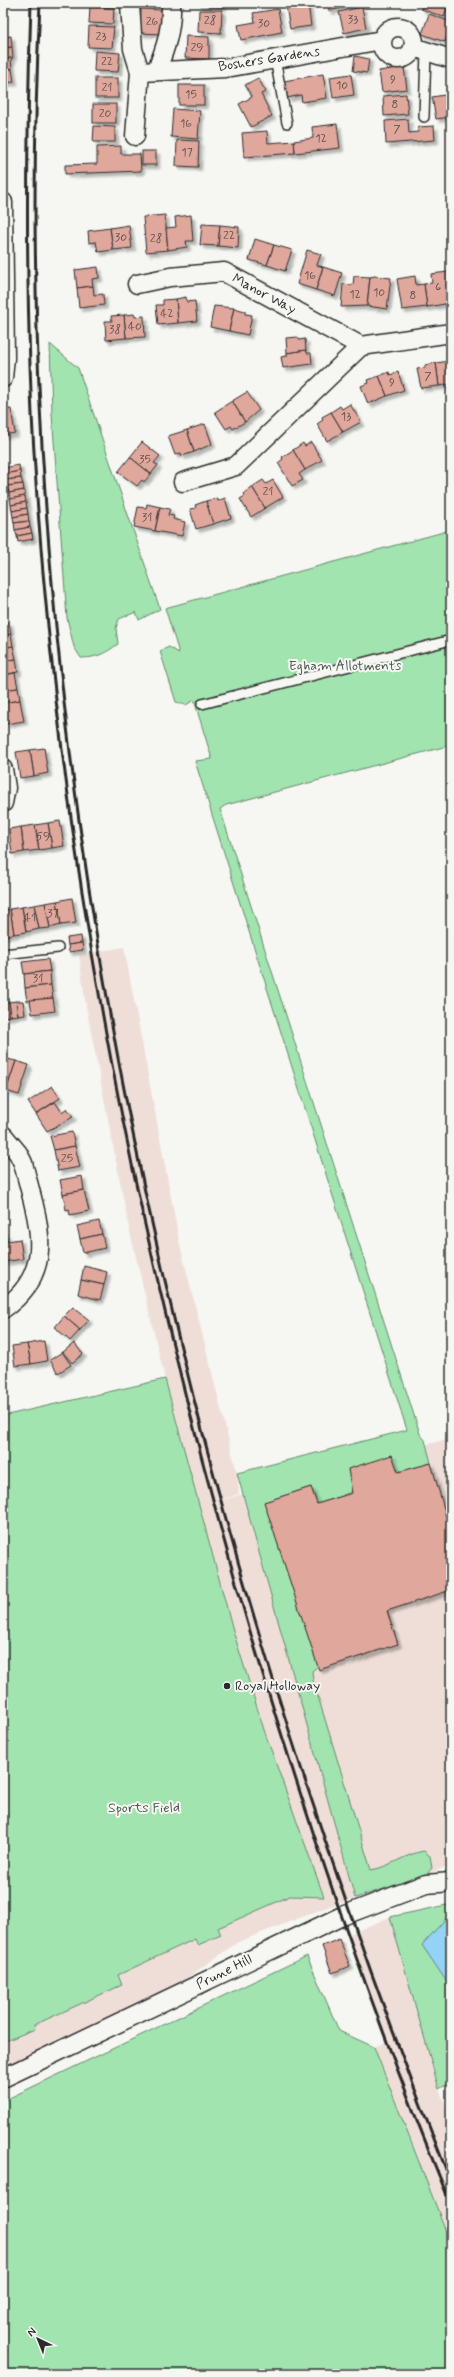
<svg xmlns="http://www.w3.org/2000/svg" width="454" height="2377" viewBox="0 0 454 2377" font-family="Mynerve,sans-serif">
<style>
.built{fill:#efded8}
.green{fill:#a1e4af;stroke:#66886d}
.water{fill:#94d3f5;stroke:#6a90a4}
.building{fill:#e0a79c;stroke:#2b2b2b;filter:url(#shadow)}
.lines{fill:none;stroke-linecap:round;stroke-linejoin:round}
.lane-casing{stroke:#2b2b2b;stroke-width:12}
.street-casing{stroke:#2b2b2b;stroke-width:21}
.lane{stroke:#f6f6f2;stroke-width:9}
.street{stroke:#f6f6f2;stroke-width:18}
.rail{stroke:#2b2b2b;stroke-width:3}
.poi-dot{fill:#2b2b2b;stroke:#f6f6f2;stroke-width:1.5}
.labels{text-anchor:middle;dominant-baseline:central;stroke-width:4;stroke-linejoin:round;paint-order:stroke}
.number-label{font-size:12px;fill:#584a47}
.street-label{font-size:14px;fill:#2b2b2b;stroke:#f6f6f2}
.park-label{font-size:14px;fill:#48594c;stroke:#f6f6f2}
.poi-label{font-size:14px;fill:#2b2b2b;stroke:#f6f6f2;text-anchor:start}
</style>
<defs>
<filter id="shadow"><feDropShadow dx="3.5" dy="3.5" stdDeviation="1" flood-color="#0004"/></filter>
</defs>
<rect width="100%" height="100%" fill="#f6f6f2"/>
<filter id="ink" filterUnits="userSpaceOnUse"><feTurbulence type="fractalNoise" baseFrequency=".025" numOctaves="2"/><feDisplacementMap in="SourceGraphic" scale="8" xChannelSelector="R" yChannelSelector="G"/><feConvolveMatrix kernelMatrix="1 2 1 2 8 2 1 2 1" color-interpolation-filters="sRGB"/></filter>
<g filter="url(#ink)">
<g class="built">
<path d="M 124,947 L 180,1245 L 237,1473 L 239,1494 L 214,1502 L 451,1438 L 451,1864 L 425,1876 L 382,1891 L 330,1906 L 238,1942 L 163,1995 L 3,2070 L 3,1416 L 165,1379 L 129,1228 L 86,1006 L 79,955 Z"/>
<path d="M 390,1917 L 439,2089 L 451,2119 L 451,2244 L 374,2047 L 385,2042 L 347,1935 Z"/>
</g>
<g class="green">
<path d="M 50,344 L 78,368 L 160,609 L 139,620 L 136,612 L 119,619 L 116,628 L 118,644 C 106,653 97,658 81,658 L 74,647 L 67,618 L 52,414 Z"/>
<path d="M 451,530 L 451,745 L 226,805 L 220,809 L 420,1434 L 425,1440 L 431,1463 C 392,1474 356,1492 317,1504 L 311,1487 L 265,1502 L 318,1666 L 312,1671 L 313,1680 L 371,1870 C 390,1867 405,1854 424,1851 L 430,1856 L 432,1868 L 425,1876 L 355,1898 L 237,1473 L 407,1430 L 195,761 L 212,759 L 194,700 L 186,705 L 176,702 L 160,651 L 169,647 L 179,653 L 165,608 Z"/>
<path d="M 165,1379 L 234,1634 L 265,1733 L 324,1897 L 290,1896 L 218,1928 L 221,1935 L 198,1945 L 195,1939 L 118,1975 L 122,1985 L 34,2025 L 35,2029 L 3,2042 L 3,1416 Z"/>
<path d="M 451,1904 L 451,1913 L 422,1945 L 451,1988 L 451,2082 L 439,2089 L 390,1917 Z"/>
<path d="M 307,1956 L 339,2031 L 374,2047 L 451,2244 L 451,2374 L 3,2374 L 3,2101 Z"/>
</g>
<path class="water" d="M 451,1913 L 451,1988 L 422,1945 Z"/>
<g class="building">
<path d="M 94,3 L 115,3 L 115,4 L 94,5 Z"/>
<path d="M 198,3 L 223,3 L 223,7 L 198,5 Z"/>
<path d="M 308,3 L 311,26 L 290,29 L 286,6 Z"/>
<path d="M 328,3 L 354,3 L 354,5 L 329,11 Z"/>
<path d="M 424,3 L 449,3 L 444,17 L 421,9 Z"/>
<path d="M 90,7 L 114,8 L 113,24 L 89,23 Z"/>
<path d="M 362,7 L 366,28 L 344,33 L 339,12 Z"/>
<path d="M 141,9 L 163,10 L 162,34 L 140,33 Z"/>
<path d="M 278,9 L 282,32 L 241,40 L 238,25 L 255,22 L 253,13 Z"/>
<path d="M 199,10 L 222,10 L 221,33 L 198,32 Z"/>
<path d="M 429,14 L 451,22 L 445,42 L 422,34 Z"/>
<path d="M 89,26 L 114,27 L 112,48 L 88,47 Z"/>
<path d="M 11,36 L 12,47 L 3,48 L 3,37 Z"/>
<path d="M 186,36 L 209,37 L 209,59 L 185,58 Z"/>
<path d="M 12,47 L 13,58 L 3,59 L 3,48 Z"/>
<path d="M 95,51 L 120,53 L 118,72 L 94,71 Z"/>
<path d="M 355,56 L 369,59 L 367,73 L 353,71 Z"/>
<path d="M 11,58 L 12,69 L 3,70 L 3,59 Z"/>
<path d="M 404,67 L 407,89 L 382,92 L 379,71 Z"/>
<path d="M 12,69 L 14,82 L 3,83 L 3,70 Z"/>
<path d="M 323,74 L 327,98 L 302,102 L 301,95 L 287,98 L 284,81 Z"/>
<path d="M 351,74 L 354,95 L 333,98 L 330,77 Z"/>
<rect x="95" y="78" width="23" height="20"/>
<path d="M 258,78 L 266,92 L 261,94 L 272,116 L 251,127 L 239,104 L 252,97 L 245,85 Z"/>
<rect x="179" y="85" width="25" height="20"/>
<path d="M 406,94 L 408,114 L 384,116 L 383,96 Z"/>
<path d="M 451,94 L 451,117 L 436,119 L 432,97 Z"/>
<rect x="93" y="104" width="23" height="19"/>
<path d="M 173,109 L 200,111 L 198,139 L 171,137 Z"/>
<path d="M 408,119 L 409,133 L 418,132 L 418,127 L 434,126 L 435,140 L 386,144 L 385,121 Z"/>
<path d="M 337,124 L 340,148 L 295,153 L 294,141 L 313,138 L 312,127 Z"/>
<path d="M 94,126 L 115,127 L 115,142 L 93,142 Z"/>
<path d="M 267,131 L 268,143 L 294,141 L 295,153 L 244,157 L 242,133 Z"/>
<path d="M 177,140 L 199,141 L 198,167 L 176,166 Z"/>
<path d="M 121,146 L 121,154 L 140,154 L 141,171 L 65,174 L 65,165 L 97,164 L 97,147 Z"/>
<rect x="142" y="151" width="14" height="14"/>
<path d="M 165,215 L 168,250 L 146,252 L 143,217 Z"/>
<path d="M 191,215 L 193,241 L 186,241 L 187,247 L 168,250 L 166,228 L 176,227 L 175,217 Z"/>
<path d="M 202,224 L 220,225 L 218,246 L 200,245 Z"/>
<path d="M 129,225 L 132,248 L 113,250 L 110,228 Z"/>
<path d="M 220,225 L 239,227 L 238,248 L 218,246 Z"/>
<path d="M 110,228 L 113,250 L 98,252 L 96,242 L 89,243 L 88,231 Z"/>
<path d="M 255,239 L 274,245 L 267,265 L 249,260 Z"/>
<path d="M 274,245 L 292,250 L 285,271 L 267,265 Z"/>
<path d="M 307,250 L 321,254 L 317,265 L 323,267 L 316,290 L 297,284 Z"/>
<path d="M 98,267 L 99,278 L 92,279 L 93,286 L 77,288 L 75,270 Z"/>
<path d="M 323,267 L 342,273 L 335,296 L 316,290 Z"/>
<path d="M 448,272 L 451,303 L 427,307 L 424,284 L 432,283 L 431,274 Z"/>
<path d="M 354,276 L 370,277 L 367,306 L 341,307 L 343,284 L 353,285 Z"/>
<path d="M 375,276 L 391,278 L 387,309 L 367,306 L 370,277 Z"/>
<path d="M 415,276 L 416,285 L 424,284 L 427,307 L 402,310 L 397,279 Z"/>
<path d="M 93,286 L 94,295 L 103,294 L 104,305 L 79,308 L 77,288 Z"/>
<path d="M 186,297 L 187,302 L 195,301 L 197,321 L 178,323 L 176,299 Z"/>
<path d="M 176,299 L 178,323 L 158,325 L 156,305 L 163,305 L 163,300 Z"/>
<path d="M 214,306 L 234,308 L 229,331 L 210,327 Z"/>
<path d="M 234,308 L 245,311 L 245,314 L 252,315 L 248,335 L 229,331 Z"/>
<path d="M 134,314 L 135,317 L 144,316 L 145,337 L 126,338 L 124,315 Z"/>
<path d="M 124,315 L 126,338 L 106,340 L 105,321 L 112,321 L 111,316 Z"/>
<path d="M 298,337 L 299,340 L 305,339 L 306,350 L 287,353 L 286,338 Z"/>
<path d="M 306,350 L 307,353 L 311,353 L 312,364 L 283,368 L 281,357 L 287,356 L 287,353 Z"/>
<path d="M 449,361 L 451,384 L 439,386 L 436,363 Z"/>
<path d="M 436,363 L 439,386 L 421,388 L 417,369 L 425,368 L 425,365 Z"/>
<path d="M 389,372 L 390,375 L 398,372 L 404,390 L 387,396 L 379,376 Z"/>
<path d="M 379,376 L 387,396 L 368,404 L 361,386 L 369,383 L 368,380 Z"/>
<path d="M 247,392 L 259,410 L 245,422 L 232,401 Z"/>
<path d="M 232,401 L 245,422 L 233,429 L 231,426 L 226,429 L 215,412 Z"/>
<path d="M 350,404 L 361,422 L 343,432 L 331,412 L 340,406 L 342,409 Z"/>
<path d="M 11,409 L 15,433 L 3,435 L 3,410 Z"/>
<path d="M 331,412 L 343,432 L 327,441 L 317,424 L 323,420 L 322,417 Z"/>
<path d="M 205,424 L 212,444 L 194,452 L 187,430 Z"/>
<path d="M 187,430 L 194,452 L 182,456 L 181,453 L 175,455 L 168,436 Z"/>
<path d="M 142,442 L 160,456 L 154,463 L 158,465 L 151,474 L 130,457 Z"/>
<path d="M 311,442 L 322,460 L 305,470 L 293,450 L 303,443 L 305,446 Z"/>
<path d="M 293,450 L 305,470 L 299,474 L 303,480 L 292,486 L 278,463 L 283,459 L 282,457 Z"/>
<path d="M 130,457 L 151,474 L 144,482 L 142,480 L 137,486 L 118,472 Z"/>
<path d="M 19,465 L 20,471 L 5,474 L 4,468 Z"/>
<path d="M 20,471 L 21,478 L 6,480 L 5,474 Z"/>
<path d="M 21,478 L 23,484 L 7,486 L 6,480 Z"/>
<path d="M 263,480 L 266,484 L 273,480 L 283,497 L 265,508 L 252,487 Z"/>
<path d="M 23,484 L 24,490 L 9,493 L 7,486 Z"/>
<path d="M 252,487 L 265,508 L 251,517 L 240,499 L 245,496 L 244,493 Z"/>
<path d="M 24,490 L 25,496 L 10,499 L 9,493 Z"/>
<path d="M 25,496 L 26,502 L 11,505 L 10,499 Z"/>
<path d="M 217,498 L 218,501 L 225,498 L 231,518 L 213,524 L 206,501 Z"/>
<path d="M 206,501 L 213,524 L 196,529 L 190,509 L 196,508 L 195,505 Z"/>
<path d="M 26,502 L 27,508 L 12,511 L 11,505 Z"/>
<path d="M 147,504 L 160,507 L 155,531 L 134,527 L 138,507 L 146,508 Z"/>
<path d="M 160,507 L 170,509 L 168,515 L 174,516 L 173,519 L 185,522 L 182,536 L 155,531 Z"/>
<path d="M 27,508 L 28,514 L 13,517 L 12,511 Z"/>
<path d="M 28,514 L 29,521 L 14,523 L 13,517 Z"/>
<path d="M 29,521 L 30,527 L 15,530 L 14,523 Z"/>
<path d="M 30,527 L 32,533 L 17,536 L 15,530 Z"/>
<path d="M 32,533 L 33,539 L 18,542 L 17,536 Z"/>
<path d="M 9,622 L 11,634 L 3,636 L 3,623 Z"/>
<path d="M 11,634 L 13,646 L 3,648 L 3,636 Z"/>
<path d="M 13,646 L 16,659 L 3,661 L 3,648 Z"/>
<path d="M 16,659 L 18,672 L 3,675 L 3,661 Z"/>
<path d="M 15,673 L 18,688 L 3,690 L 3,675 Z"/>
<path d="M 18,688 L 20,700 L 3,703 L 3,690 Z"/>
<path d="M 20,700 L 24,721 L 6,724 L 3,717 L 3,703 Z"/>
<path d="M 44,748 L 48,773 L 34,776 L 30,750 Z"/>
<path d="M 30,750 L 34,776 L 20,778 L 16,752 Z"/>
<path d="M 60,821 L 64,846 L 52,848 L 48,823 Z"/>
<path d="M 48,823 L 52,848 L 39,850 L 35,825 Z"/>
<path d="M 35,825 L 39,850 L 24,852 L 21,827 Z"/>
<path d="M 21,827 L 24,852 L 12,854 L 9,829 Z"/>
<path d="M 72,898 L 76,923 L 61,925 L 57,901 Z"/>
<path d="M 57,901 L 61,925 L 50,928 L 45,903 Z"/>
<path d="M 45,903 L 50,928 L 39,929 L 34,905 Z"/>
<path d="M 34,905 L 39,929 L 26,932 L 22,907 Z"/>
<path d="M 22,907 L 26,932 L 14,934 L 10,909 Z"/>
<path d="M 10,909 L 14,934 L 3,936 L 3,910 Z"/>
<path d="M 81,936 L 82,943 L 68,945 L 67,938 Z"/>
<path d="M 82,943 L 83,950 L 69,952 L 68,945 Z"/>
<path d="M 48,959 L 50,971 L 24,974 L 22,962 Z"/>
<path d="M 50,971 L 51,985 L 25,988 L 24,974 Z"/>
<path d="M 51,985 L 53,998 L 27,1001 L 25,988 Z"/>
<path d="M 53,998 L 55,1011 L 32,1014 L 30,1000 Z"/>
<path d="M 16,1001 L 23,1001 L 25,1014 L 18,1015 Z"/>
<path d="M 16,1001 L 18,1015 L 11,1016 L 9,1002 Z"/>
<path d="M 9,1002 L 11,1016 L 5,1017 L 3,1003 Z"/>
<path d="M 3,1058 L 16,1061 L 6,1091 L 3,1090 Z"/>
<path d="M 16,1061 L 29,1065 L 19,1095 L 6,1091 Z"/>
<path d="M 52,1086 L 60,1098 L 36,1114 L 28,1102 Z"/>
<path d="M 55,1102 L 62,1112 L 67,1108 L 73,1117 L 47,1131 L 36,1114 Z"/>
<path d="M 72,1132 L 75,1146 L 54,1150 L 50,1136 Z"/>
<path d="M 75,1146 L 80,1167 L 58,1171 L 54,1150 Z"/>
<path d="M 82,1176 L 84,1190 L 63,1194 L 60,1180 Z"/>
<path d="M 84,1190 L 89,1211 L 70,1215 L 69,1209 L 66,1210 L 63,1194 Z"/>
<path d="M 99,1221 L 102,1234 L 80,1239 L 77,1226 Z"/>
<path d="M 6,1233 L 7,1241 L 20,1239 L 23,1259 L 3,1262 L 3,1234 Z"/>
<path d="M 102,1234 L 105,1248 L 83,1253 L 80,1239 Z"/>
<path d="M 84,1266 L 107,1272 L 104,1285 L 81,1280 Z"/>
<path d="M 81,1280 L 104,1285 L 100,1300 L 78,1294 Z"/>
<path d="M 73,1307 L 89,1320 L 80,1330 L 64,1316 Z"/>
<path d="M 64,1316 L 80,1330 L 70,1341 L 55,1327 Z"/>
<path d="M 44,1341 L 47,1361 L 31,1364 L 27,1344 Z"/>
<path d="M 74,1343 L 83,1354 L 72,1363 L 63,1352 Z"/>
<path d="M 27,1344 L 31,1364 L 15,1366 L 12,1346 Z"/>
<path d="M 62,1352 L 71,1365 L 58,1373 L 50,1360 Z"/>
<path d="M 392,1455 L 398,1472 L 431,1463 L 451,1533 L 451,1590 L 387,1611 L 398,1644 L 319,1670 L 264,1502 L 311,1487 L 317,1504 L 352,1493 L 348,1469 Z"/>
<path d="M 339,1939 L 350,1966 L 332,1973 L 322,1946 Z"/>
</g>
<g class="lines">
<g class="lane-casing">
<g id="lane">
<path d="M 275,59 L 287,123"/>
<path d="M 424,117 L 426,51"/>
<path d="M 202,704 L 451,640"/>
<path d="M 3,954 L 58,948"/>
</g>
</g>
<g class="street-casing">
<g id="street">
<path d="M 130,5 L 133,49 L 140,72 L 135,136"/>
<circle cx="398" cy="43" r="16"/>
<path d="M 413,47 L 451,59"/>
<path d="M 156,71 C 166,48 172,28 171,3"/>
<path d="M 140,72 L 226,68 L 382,40"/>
<path d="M 3,202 L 5,358 L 3,378"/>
<path d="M 137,284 L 170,277 L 224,272 L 361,346 L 451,333"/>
<path d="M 183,482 L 236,466 L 361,346"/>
<path d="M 3,769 L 6,788 L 3,803"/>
<path d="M 3,1135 L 18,1153 L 23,1163 C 37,1219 59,1270 3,1309"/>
<path d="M 3,2078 L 342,1916 L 426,1884 L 451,1882"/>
</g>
</g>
<use href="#lane" class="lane"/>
<use href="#street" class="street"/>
<g class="rail">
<path d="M 31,3 C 26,158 25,313 35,468 C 61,868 139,1254 252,1638 C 309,1830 375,2020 451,2205"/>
<path d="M 40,3 C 3,747 177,1495 451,2182"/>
</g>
</g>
</g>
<circle class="poi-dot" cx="227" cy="1686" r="4"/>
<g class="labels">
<g class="number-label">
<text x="353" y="20">33</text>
<text x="210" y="21">28</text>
<text x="152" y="22">26</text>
<text x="264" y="24">30</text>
<text x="101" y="37">23</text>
<text x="197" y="48">29</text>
<text x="107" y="62">22</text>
<text x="393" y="80">9</text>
<text x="342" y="86">10</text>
<text x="107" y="88">21</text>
<text x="191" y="95">15</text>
<text x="395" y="105">8</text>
<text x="105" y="114">20</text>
<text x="186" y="124">16</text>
<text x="397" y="130">7</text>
<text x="321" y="139">12</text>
<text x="187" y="153">17</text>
<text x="229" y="236">22</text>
<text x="121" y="238">30</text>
<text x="156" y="239">28</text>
<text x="310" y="276">16</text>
<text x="438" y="287">6</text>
<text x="379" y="293">10</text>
<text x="355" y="295">12</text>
<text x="413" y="296">8</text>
<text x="167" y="314">42</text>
<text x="135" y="327">40</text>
<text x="115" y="330">38</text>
<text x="428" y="377">7</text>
<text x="392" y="383">9</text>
<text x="346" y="417">13</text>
<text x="145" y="460">35</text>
<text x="268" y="492">21</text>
<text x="147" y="518">31</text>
<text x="43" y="837">59</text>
<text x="53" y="914">37</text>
<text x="30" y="918">41</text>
<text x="38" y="979">31</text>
<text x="67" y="1159">25</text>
</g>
<g class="street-label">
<text transform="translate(269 59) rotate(-9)">Boshers Gardens</text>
<text transform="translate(264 294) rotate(28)">Manor Way</text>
<text transform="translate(224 1972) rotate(-27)">Prune Hill</text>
</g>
<g class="park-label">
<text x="345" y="666">Egham Allotments</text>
<text x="144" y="1808">Sports Field</text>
</g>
<g class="poi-label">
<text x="235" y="1686">Royal Holloway</text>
</g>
</g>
<rect width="454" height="2377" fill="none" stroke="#f6f6f2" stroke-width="16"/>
<rect x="8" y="8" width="438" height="2361" fill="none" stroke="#2b2b2b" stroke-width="1.5" filter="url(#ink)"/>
<g transform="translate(38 2339) rotate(317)" stroke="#f6f6f2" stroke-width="3" paint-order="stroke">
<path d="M0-3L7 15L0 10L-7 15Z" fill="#2b2b2b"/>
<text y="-6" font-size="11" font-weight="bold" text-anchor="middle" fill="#2b2b2b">N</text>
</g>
</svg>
